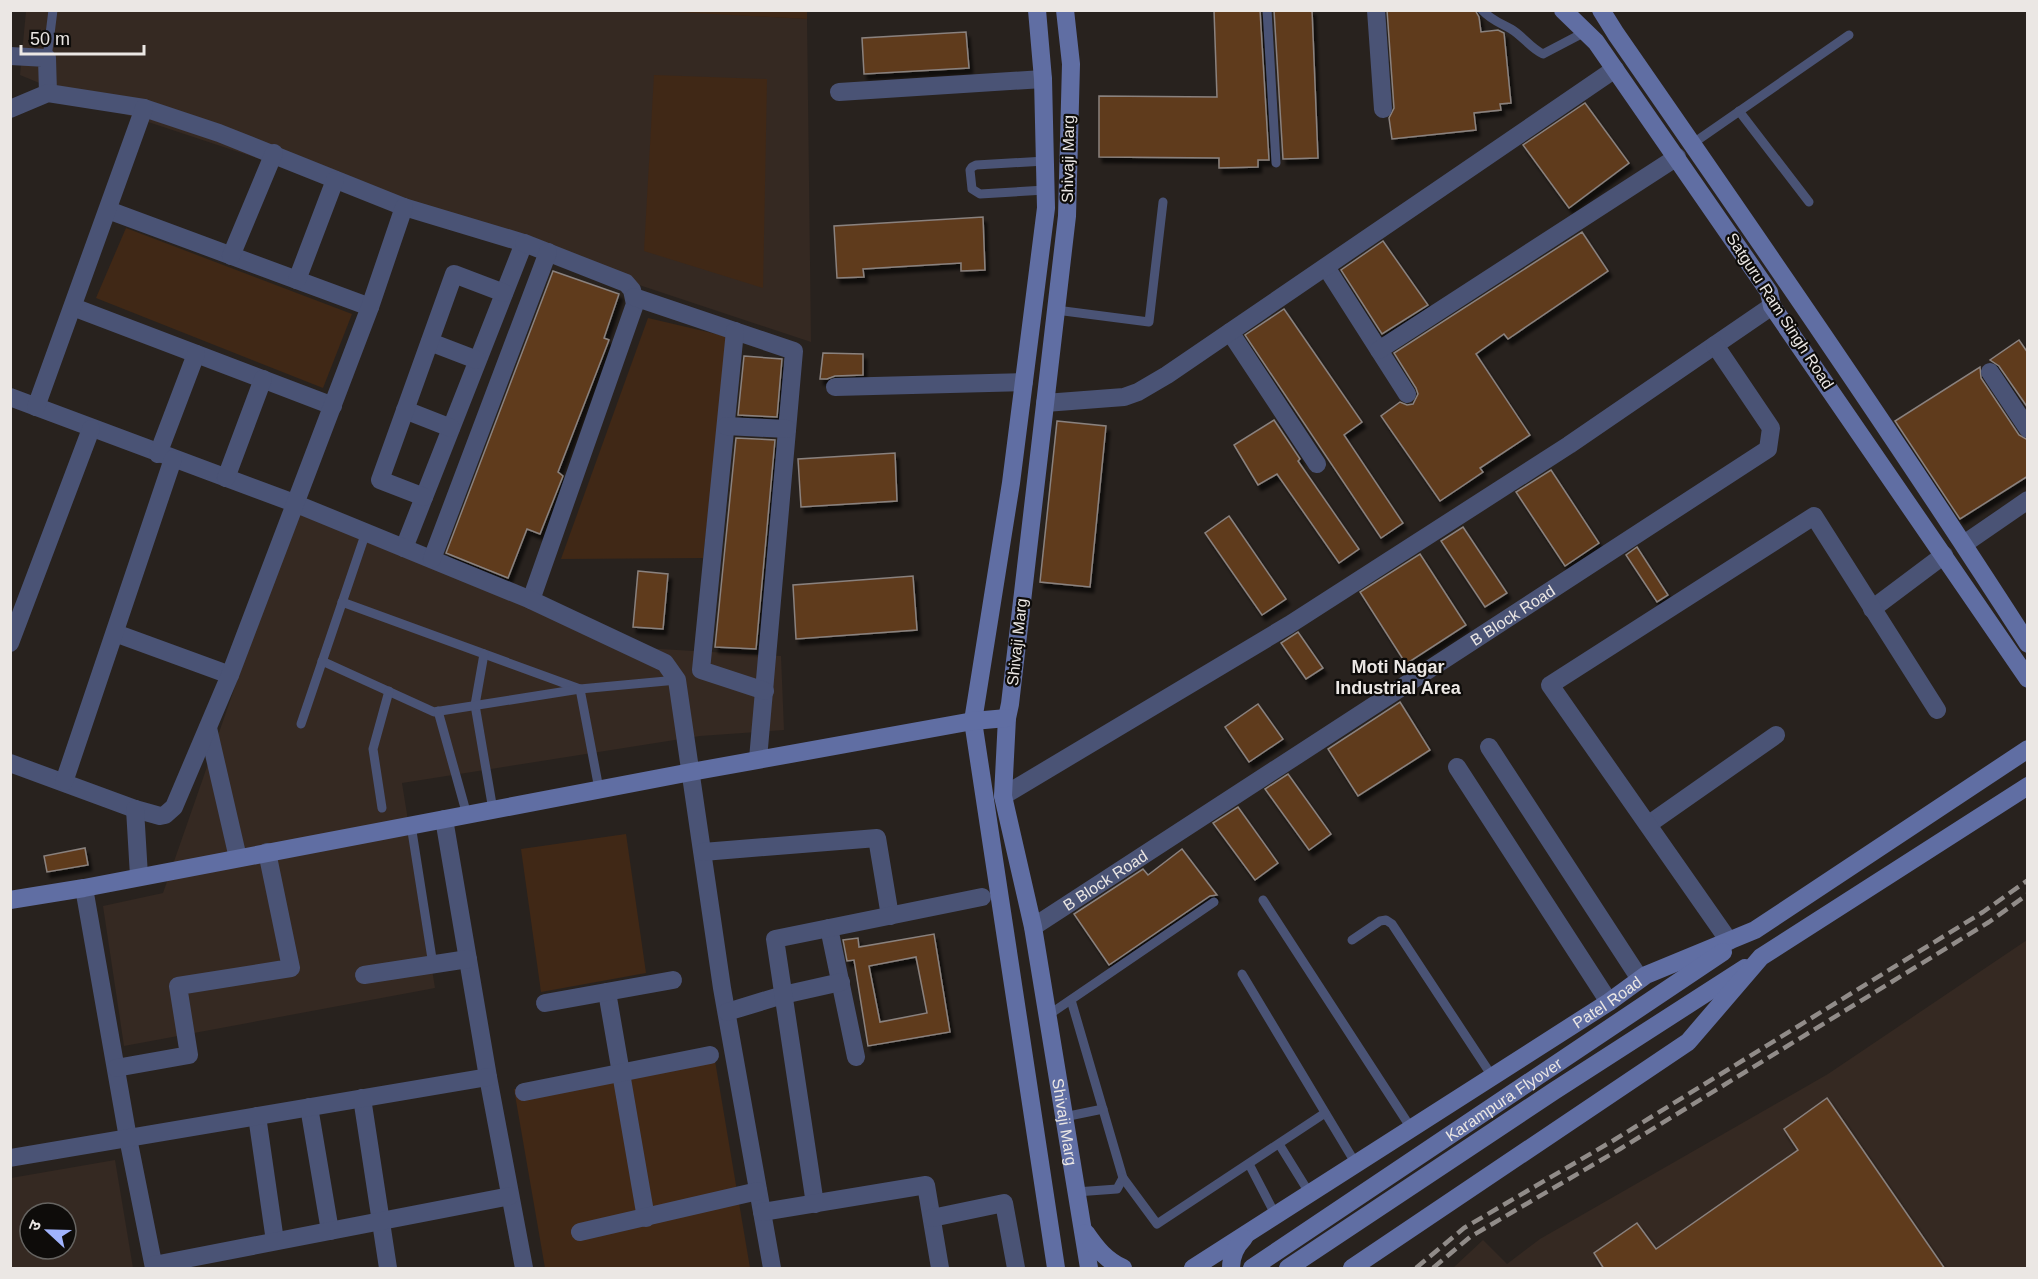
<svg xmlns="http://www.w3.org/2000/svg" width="2038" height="1279" viewBox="0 0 2038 1279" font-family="Arial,'Noto Sans Devanagari',sans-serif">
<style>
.built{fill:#352922;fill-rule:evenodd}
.green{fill:#402816}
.building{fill:#5f3a1f;stroke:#8a827e;stroke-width:1.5;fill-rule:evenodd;filter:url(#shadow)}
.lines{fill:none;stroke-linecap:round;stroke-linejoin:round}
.lane{stroke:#4a5375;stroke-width:9}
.street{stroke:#4a5375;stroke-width:18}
.secondary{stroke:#606ea3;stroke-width:18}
.rail{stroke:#918c89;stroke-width:4.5;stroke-dasharray:12 6;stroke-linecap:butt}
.labels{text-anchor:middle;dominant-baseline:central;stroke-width:4.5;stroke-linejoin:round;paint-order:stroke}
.street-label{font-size:16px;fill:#ebe7e4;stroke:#0e0c0a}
.neighbourhood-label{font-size:18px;font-weight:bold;fill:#ebe7e4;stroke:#0e0c0a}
</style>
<defs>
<filter id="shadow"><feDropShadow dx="3.5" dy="5.5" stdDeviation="1.5" flood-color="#0009"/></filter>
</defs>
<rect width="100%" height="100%" fill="#28221e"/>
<g class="built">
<path d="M 657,10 L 807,19 L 811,342 L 112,110 L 100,108 L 20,75 L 26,11 Z"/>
<path d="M 298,506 L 642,648 L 781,656 L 784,730 L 700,736 L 402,783 L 435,988 L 124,1046 L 103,906 L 163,893 Z"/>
<path d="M 2027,940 L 2027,1268 L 1453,1268 L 1483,1240 L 1507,1264 L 1540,1239 L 1828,1074 Z"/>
<path d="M 115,1160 L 133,1268 L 11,1268 L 11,1178 ZM 30,1213 L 66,1213 L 66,1249 L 30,1249 Z"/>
</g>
<g class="green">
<path d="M 657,11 L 807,11 L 807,19 Z"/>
<path d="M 654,75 L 767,79 L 763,288 L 644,251 Z"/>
<path d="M 126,228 L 352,314 L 323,388 L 96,298 Z"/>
<path d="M 648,318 L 729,337 L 703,558 L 561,559 Z"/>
<path d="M 626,834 L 646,973 L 541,992 L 521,849 Z"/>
<path d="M 713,1049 L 750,1268 L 545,1268 L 514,1089 Z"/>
</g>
<g class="building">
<path d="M 1214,10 L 1260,10 L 1269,160 L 1258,160 L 1258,167 L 1219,168 L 1219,158 L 1099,157 L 1099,96 L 1217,97 Z"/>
<path d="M 1274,10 L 1312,10 L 1318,158 L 1283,159 Z"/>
<path d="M 1387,10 L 1475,10 L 1479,17 L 1481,32 L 1498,30 L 1504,33 L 1511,103 L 1500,104 L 1501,110 L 1474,113 L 1476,130 L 1392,139 L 1389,118 L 1394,108 Z"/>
<path d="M 966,32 L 969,68 L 864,74 L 862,38 Z"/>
<path d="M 1585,103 L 1629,163 L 1569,208 L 1523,145 Z"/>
<path d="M 983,217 L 985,270 L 961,271 L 961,263 L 863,269 L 864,277 L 837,278 L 834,226 Z"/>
<path d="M 1582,232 L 1608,271 L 1508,339 L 1504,334 L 1476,354 L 1530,435 L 1480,468 L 1483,472 L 1440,501 L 1381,416 L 1400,402 L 1407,405 L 1413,404 L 1418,394 L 1416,388 L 1394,353 Z"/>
<path d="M 1383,241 L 1428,305 L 1382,334 L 1341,270 Z"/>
<path d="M 553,271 L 619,294 L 604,338 L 609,340 L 558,472 L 563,476 L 540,534 L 527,529 L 508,578 L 446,553 Z"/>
<path d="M 1284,309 L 1362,422 L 1344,435 L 1403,523 L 1381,538 L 1245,335 Z"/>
<path d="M 2019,340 L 2028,353 L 2028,408 L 1999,366 L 1990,360 Z"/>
<path d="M 823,353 L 863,354 L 863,375 L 835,376 L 827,379 L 820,379 Z"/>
<path d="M 744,356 L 782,359 L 777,417 L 738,415 Z"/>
<path d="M 1980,367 L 1981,378 L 2019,435 L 2028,440 L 2028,476 L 1960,519 L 1895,421 Z"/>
<path d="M 1274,420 L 1300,459 L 1298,461 L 1359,549 L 1339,563 L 1277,474 L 1258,485 L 1234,445 Z"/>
<path d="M 1057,421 L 1106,426 L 1090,587 L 1040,582 Z"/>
<path d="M 736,438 L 775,440 L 756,649 L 715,647 Z"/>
<path d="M 895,453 L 897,501 L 801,507 L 798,459 Z"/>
<path d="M 1551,470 L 1599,543 L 1565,566 L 1516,492 Z"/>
<path d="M 1229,516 L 1286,599 L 1262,615 L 1205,533 Z"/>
<path d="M 1463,527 L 1507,593 L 1485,607 L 1441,541 Z"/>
<path d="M 1637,547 L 1668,595 L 1657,602 L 1626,555 Z"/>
<path d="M 1420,554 L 1466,625 L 1406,664 L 1360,592 Z"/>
<path d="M 638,571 L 668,574 L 663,629 L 633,627 Z"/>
<path d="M 913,576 L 917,630 L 796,639 L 793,585 Z"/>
<path d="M 1298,632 L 1323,668 L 1306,679 L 1281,643 Z"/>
<path d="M 1400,702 L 1430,750 L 1358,796 L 1328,749 Z"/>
<path d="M 1258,704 L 1283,739 L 1249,762 L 1225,727 Z"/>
<path d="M 1288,774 L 1331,834 L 1309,850 L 1265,789 Z"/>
<path d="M 1238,807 L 1278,863 L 1255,880 L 1213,823 Z"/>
<path d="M 85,848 L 88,865 L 47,872 L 44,856 Z"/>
<path d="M 1182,849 L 1217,895 L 1210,896 L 1109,965 L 1074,914 L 1143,869 L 1148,875 Z"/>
<path d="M 934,934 L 950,1032 L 868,1046 L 854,960 L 847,961 L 843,940 L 858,938 L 859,947 ZM 916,957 L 927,1013 L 880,1022 L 869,966 Z"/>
<path d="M 1827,1098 L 1945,1269 L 1604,1269 L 1594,1253 L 1637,1223 L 1656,1249 L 1798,1150 L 1784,1129 Z"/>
</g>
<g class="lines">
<g class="lane">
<path d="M 1267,10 L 1276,163"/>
<path d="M 1482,10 C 1491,20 1500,23 1511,29 C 1523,36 1530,48 1543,54 L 1585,32"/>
<path d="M 47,58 L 53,10"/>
<path d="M 1739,111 L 1809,202"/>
<path d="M 1692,144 L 1849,35"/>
<path d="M 1045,161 L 976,165 L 972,167 L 970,170 L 972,189 L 980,194 L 1045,190"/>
<path d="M 1056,310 L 1149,322 L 1163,202"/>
<path d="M 342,602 L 580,689 L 677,680"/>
<path d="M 484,654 L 475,705 L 493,810"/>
<path d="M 322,661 L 434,712 L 580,689 L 599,789"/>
<path d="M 438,711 L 467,815"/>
<path d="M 301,724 L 366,532"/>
<path d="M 382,808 L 373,749 L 389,691"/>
<path d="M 411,825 L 433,965"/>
<path d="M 1263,900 L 1411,1128"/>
<path d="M 1352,940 L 1380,921 L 1386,920 L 1392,924 L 1492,1076"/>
<path d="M 1242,974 L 1356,1164"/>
<path d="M 1071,1000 L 1123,1178 L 1117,1189 L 1076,1192"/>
<path d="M 1047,1016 L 1214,902"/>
<path d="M 1064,1117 L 1103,1109"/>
<path d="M 1279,1144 L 1310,1194"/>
<path d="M 1249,1164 L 1276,1216"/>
<path d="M 1123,1178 L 1157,1224 L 1325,1113"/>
</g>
<g class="street">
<path d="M 1376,10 L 1383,109"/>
<path d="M 10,56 L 47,58 L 48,93"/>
<path d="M 839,92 L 1043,79"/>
<path d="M 10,109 L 48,93 L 144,108 L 219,133 L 404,207 L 524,243 L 404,548"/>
<path d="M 108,210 L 370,307"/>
<path d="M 524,243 L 626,283 L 632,290 L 635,304 L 531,600"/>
<path d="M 231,256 L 274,153"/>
<path d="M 1326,267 L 1407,394"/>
<path d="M 297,280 L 335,180"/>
<path d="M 634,297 L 794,351 L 758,759"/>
<path d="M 73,307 L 333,406"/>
<path d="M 735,331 L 701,670 L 765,691"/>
<path d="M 1230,332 L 1317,464"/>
<path d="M 430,342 L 477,360"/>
<path d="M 1379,350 L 1677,157"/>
<path d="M 1990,372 L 2028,429"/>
<path d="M 835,387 L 1024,382"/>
<path d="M 10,397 L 294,503 L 531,600 L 665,663 L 677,680 L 722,988 L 772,1268"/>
<path d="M 1045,403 L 1124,397 L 1138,392 L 1167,375 L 1615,69"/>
<path d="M 36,407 L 144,108"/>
<path d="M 405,410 L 451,428"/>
<path d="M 726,426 L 787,429"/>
<path d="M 158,454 L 196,354"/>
<path d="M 226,478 L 263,379"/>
<path d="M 424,497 L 380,480 L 454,274 L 504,293"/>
<path d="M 1964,544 L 2028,500"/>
<path d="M 432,559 L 548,252"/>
<path d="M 1872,609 L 1944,555"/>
<path d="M 115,633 L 230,675"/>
<path d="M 10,643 L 91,429"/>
<path d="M 208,728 L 238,858"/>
<path d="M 1489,747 L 1640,979"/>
<path d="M 10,763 L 135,809 L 160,816 L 165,815 L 174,807 L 230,675 L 370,307 L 404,207"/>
<path d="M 1457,767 L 1609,1002"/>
<path d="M 64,782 L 173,459"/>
<path d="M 1003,796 L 1289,625 L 1569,445 L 1772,306"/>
<path d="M 135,809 L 139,876"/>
<path d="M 444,819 L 488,1077 L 524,1268"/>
<path d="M 1649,824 L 1776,735"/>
<path d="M 703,852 L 877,838 L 890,916"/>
<path d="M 84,888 L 128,1138 L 154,1268"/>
<path id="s1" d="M 1033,927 L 1768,449 L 1771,428 L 1715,345"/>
<path d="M 829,928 L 856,1057"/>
<path d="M 1729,941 L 1550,685 L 1814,516 L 1937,710"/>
<path d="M 364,975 L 468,959"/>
<path d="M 607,992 L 646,1218"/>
<path d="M 545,1003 L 673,980"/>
<path d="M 727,1012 L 783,995 L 841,982"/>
<path d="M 116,1068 L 189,1055 L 178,986 L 291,968 L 267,852"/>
<path d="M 524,1092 L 710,1055"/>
<path d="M 362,1098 L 388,1268"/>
<path d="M 309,1107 L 330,1231"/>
<path d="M 257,1116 L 275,1241"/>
<path d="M 10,1158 L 488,1077"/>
<path d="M 815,1204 L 775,939 L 982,897"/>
<path d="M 762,1212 L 926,1185 L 940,1268"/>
<path d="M 932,1218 L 1004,1203 L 1016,1268"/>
<path d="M 580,1232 L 758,1191"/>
<path d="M 154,1265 L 510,1196"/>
</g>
<g class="secondary">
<path d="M 1037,10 L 1043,79 L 1046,208 L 1011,483 L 973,721 L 1056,1268"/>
<path id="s2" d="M 1065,10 L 1071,64 L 1067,216 L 1010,704 L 1007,718 L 1003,796 L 1033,927 L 1089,1268"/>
<path d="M 1563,10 L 1596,42 L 1769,292 L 1772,306 L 2028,679"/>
<path d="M 1601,10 L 1616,34 C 1756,236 1895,437 2028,644"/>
<path d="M 10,900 L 84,888 L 691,772 L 973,721 L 1007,718"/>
<path d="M 1086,1233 C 1097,1249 1106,1260 1123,1268"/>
<path id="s3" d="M 1193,1268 L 1609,1002 L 1646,975 L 1755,930 L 2028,749"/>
<path d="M 1231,1268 C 1231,1256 1235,1247 1244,1238"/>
<path id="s4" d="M 1252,1268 L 1723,952"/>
<path d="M 1288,1268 L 1554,1091 L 1745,968"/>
<path d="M 1352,1268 L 1688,1042 L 1761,957 L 2028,786"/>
</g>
<g class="rail">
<path d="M 1416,1268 L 1464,1228 L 1614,1140 L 1983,912 L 2028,880"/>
<path d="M 1433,1268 L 1470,1237 L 1620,1149 L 1989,922 L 2028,894"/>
</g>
</g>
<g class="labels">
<g class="street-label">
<text transform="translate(1068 159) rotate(-89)">Shivaji Marg</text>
<text transform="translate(1780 311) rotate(57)">Satguru Ram Singh Road</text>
<text stroke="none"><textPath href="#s1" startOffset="572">B Block Road</textPath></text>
<text transform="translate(1017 642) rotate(-84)">Shivaji Marg</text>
<text stroke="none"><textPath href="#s1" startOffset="86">B Block Road</textPath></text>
<text stroke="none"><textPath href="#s3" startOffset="492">Patel Road</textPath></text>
<text stroke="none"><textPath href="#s4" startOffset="303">Karampura Flyover</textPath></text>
<text stroke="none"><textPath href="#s2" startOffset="1122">Shivaji Marg</textPath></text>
</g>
<g class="neighbourhood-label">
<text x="1398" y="667">Moti Nagar<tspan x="1398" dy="21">Industrial Area</tspan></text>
</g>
</g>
<rect width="2038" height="1279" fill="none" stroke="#ebe7e4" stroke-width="24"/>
<g transform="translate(48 1231) rotate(292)"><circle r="28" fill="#0e0c0a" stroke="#666461" stroke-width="1.5"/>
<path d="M0-4.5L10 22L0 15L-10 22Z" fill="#a0b3fd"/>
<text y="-9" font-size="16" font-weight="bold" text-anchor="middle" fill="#ebe7e4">उ</text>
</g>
<path d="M21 45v9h123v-9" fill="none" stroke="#ebe7e4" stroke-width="3"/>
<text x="30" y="45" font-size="18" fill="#ebe7e4" stroke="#0e0c0a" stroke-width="4.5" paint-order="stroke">50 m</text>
</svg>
